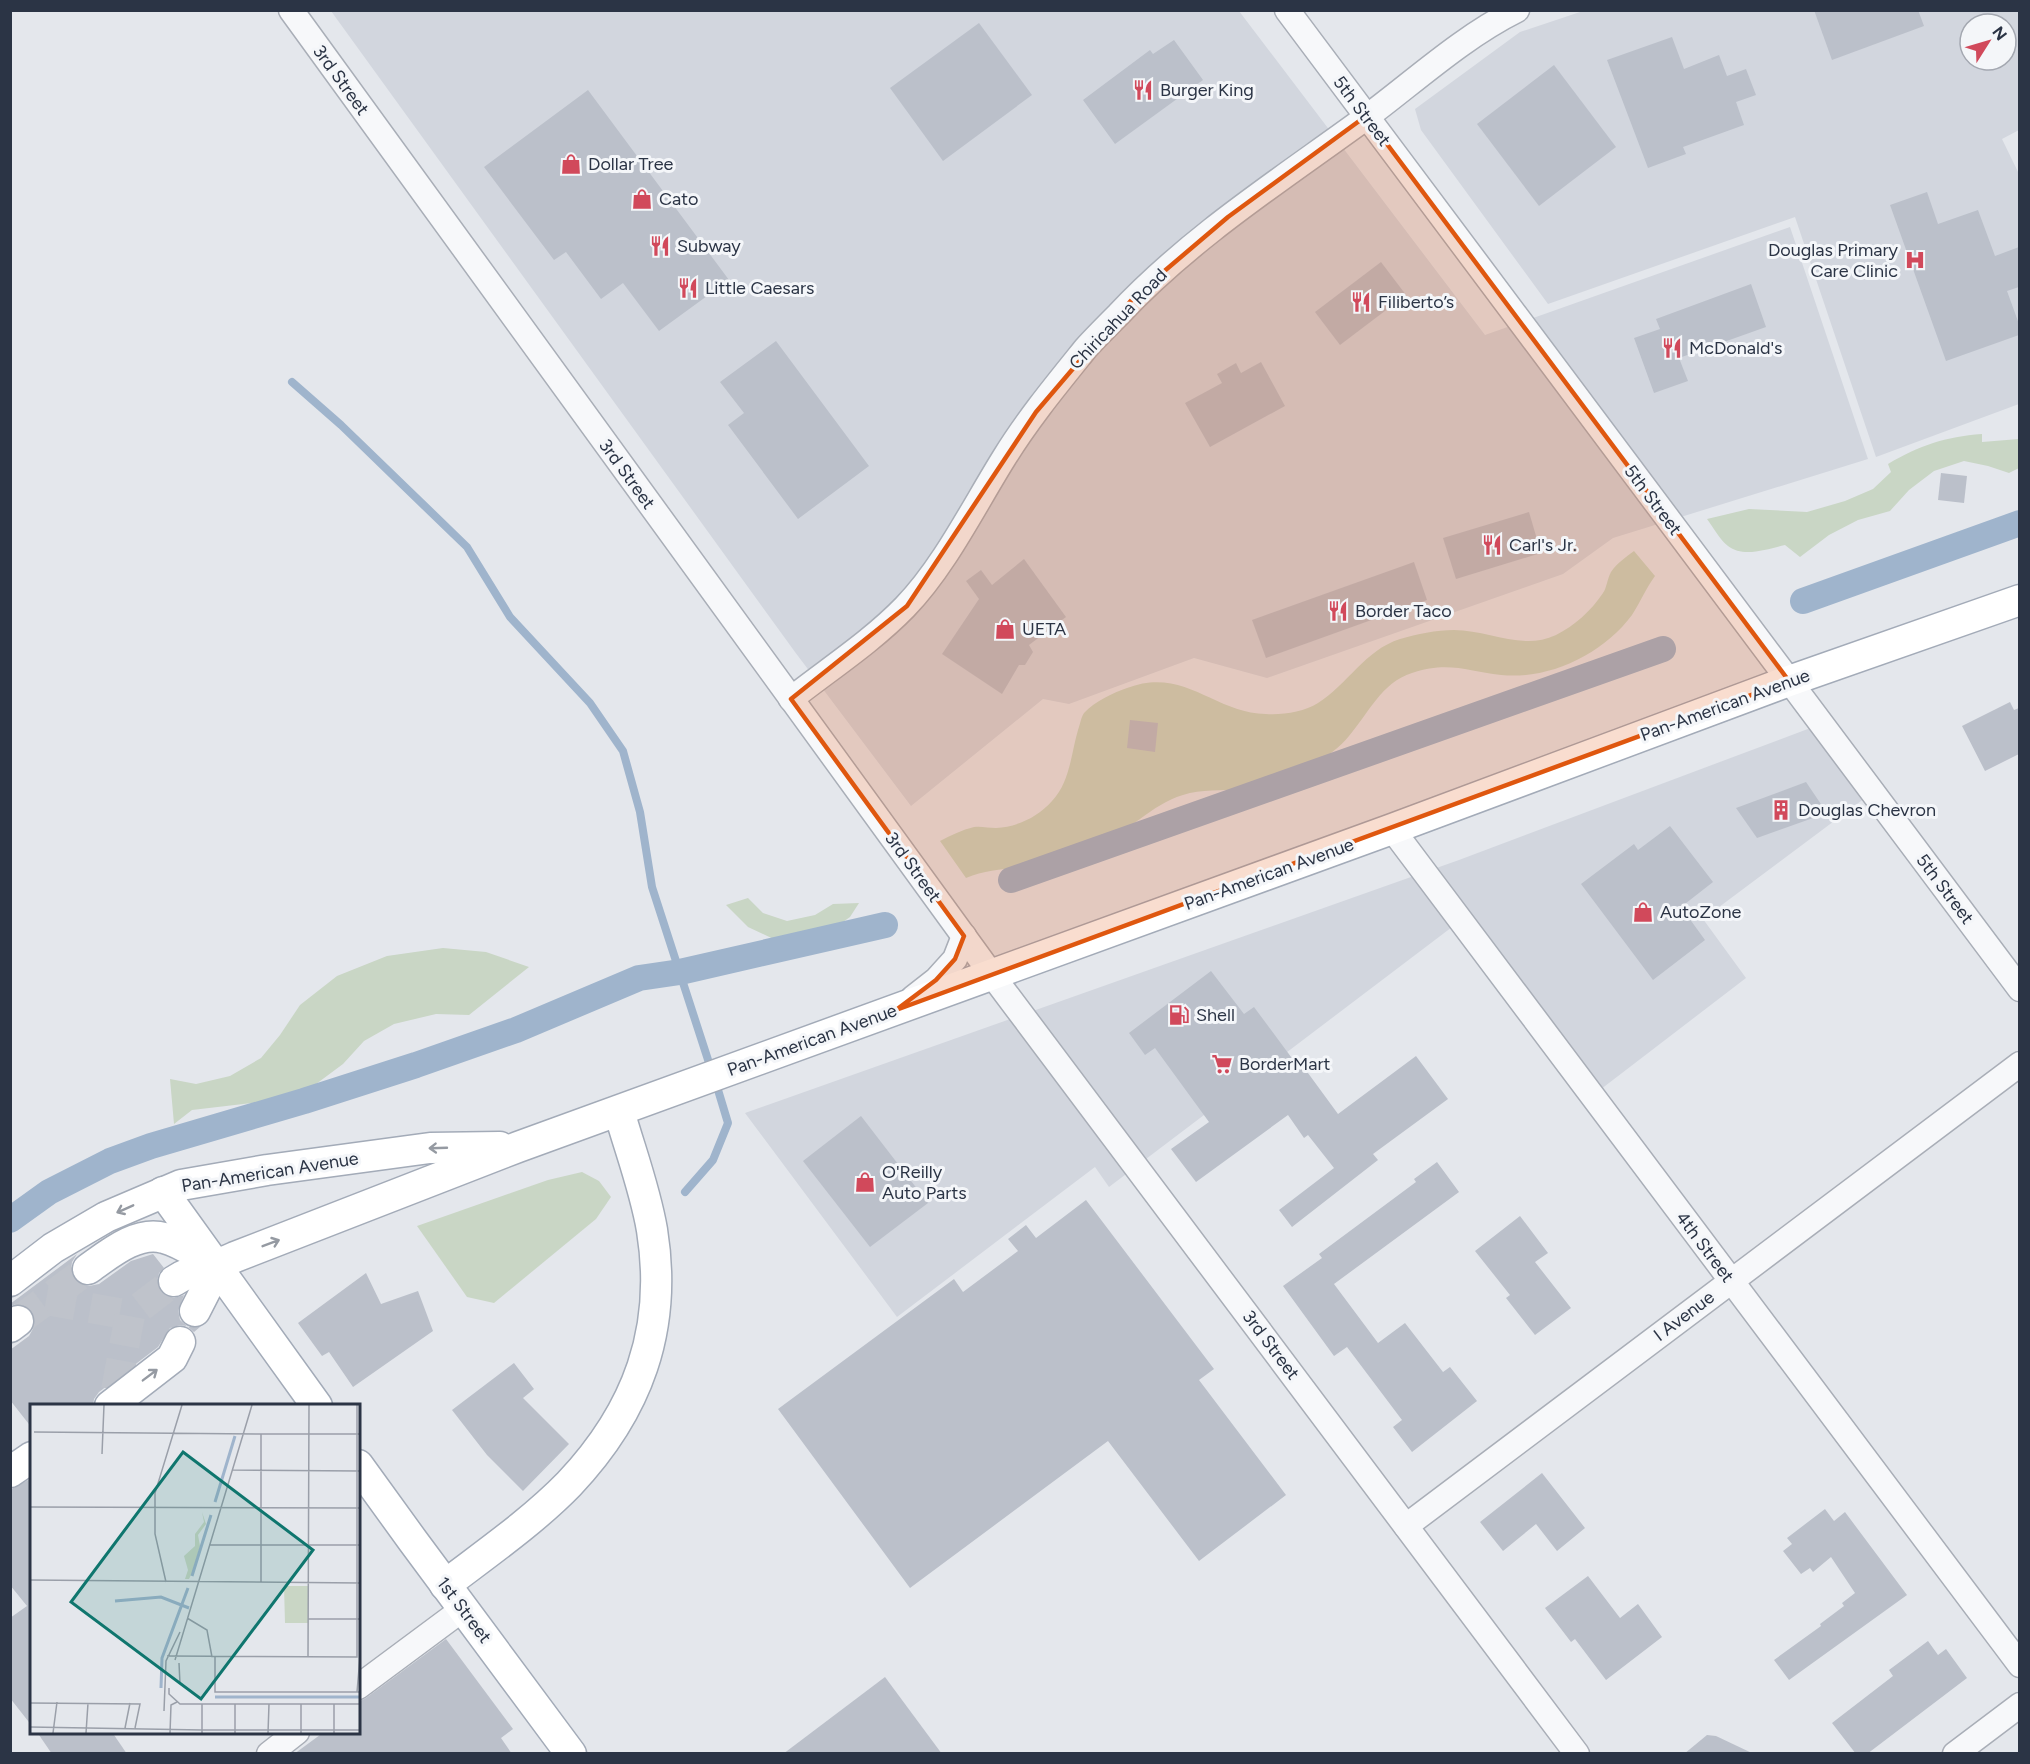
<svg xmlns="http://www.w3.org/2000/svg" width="2030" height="1764" viewBox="0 0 2030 1764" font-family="Figtree,sans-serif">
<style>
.built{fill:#d2d6de;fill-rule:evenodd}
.green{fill:#c9d6c5}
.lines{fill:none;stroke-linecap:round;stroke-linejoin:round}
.stream{stroke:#9fb4cc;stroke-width:8}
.canal{stroke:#9fb4cc;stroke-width:26}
.building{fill:#bbc0ca}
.major-tunnel{stroke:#bfc3cb;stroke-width:30;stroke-dasharray:30 15;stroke-linecap:butt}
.minor-casing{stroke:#a9aeb7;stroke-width:27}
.major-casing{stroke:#a3abb8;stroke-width:33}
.minor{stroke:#f7f8fa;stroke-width:24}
.major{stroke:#fff;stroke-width:30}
.oneway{stroke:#959aa2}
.marked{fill:#df570f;fill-opacity:0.2;stroke:#df570f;stroke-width:4.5;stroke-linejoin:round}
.labels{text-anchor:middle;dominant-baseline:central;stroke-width:6;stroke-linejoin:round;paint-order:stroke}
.street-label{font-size:18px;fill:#2b3445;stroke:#f4f6f9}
.poi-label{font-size:18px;fill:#2b3445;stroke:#f4f6f9;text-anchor:start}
.inset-river{fill:none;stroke:#9fb4cc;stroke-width:3}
.inset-road{fill:none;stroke:#9a9fa9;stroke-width:1.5}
.view{fill:#0f766e;fill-opacity:0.15;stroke:#0f766e;stroke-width:3}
.inset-edge{fill:none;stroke:#2b3445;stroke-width:3}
</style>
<rect width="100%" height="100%" fill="#e4e7ec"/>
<g class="built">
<path d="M 331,11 L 1239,11 L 1485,335 L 1790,227 L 1868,459 L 1613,538 L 1563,574 L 1267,678 L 1194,658 L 1069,704 L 1043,699 L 911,806 L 795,652 Z"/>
<path d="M 1583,11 L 2019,11 L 2019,130 L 2002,139 L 2019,174 L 2019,404 L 1876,457 L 1795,217 L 1548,304 L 1421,130 L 1415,109 L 1520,32 ZM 1970,24 L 2006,24 L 2006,60 L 1970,60 Z"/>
<path d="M 1821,724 L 1873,792 L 1703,919 L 1746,978 L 1592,1096 L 1460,921 L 1109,1187 L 1095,1167 L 897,1317 L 745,1113 L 1459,860 Z"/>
</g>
<g class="green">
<path d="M 1982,434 L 1982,442 L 2019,439 L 2019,468 L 2009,473 L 1988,466 L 1964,461 L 1934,471 L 1909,490 L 1890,511 L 1858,520 L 1829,535 L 1800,557 L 1785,545 C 1768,549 1743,558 1728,546 C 1720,540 1713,527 1707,519 L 1749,509 L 1807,512 L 1845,501 L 1873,489 L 1891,472 L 1888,464 C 1920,445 1945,437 1982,434 Z"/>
<path d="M 1634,551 L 1655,576 C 1646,588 1640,603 1632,615 C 1603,654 1550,680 1501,675 C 1467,671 1448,661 1412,673 C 1382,682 1368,714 1349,736 C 1337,751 1319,762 1302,770 C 1283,780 1262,786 1241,789 C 1223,791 1201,789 1183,795 C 1166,800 1154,809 1140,819 C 1123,831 1103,842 1084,850 C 1068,857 1050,863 1032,866 C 1009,869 988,869 966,878 L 940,841 C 951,835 962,830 974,827 C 981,826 989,828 996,828 C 1017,827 1038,817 1052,801 C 1070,782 1071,754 1078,730 C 1080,725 1081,717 1084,713 C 1095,701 1113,693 1127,688 C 1184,666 1214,713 1266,714 C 1283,715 1304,712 1318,703 C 1348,684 1365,650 1400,639 C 1417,634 1436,630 1454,630 C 1489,630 1522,651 1556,635 C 1574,626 1591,611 1603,593 C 1607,587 1607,579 1611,572 C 1617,563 1626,557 1634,551 Z"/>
<path d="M 748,898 L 763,913 L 787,921 L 815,915 L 833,904 L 859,903 L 850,917 L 823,936 L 782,943 L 748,927 L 726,905 Z"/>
<path d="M 443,948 L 486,952 L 529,967 L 469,1015 L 436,1014 L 394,1024 L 364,1041 L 343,1064 L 308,1090 L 261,1102 L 192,1110 L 174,1124 L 170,1079 L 196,1084 L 230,1076 L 261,1058 L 280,1035 L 300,1005 L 337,976 L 387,956 Z"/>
<path d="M 582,1172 L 599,1181 L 611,1197 L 596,1219 L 494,1303 L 467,1297 L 417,1226 L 548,1180 Z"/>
</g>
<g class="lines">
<g class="stream">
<path d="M 292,382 L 341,425 L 467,547 L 510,617 L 590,703 L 623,751 L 640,812 L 652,887 L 711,1069"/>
<path d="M 685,1192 L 713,1160 L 728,1123 L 715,1080"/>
</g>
<g class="canal">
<path d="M 1803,601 L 2020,523"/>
<path d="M 1011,880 L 1663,649"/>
<path d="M 10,1220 L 49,1192 L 110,1161 L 151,1146 L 304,1101 L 416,1065 L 516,1030 L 639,978 L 680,972 L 885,925"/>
</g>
</g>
<g class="building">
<path d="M 1814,10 L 1918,10 L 1924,26 L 1832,60 Z"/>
<path d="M 979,23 L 1032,95 L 943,161 L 890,88 Z"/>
<path d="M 1672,37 L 1684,69 L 1719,55 L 1727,76 L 1746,69 L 1756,95 L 1736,102 L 1744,125 L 1683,147 L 1686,154 L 1648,168 L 1607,60 Z"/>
<path d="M 1174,40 L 1203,80 L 1115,144 L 1083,100 L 1150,50 L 1153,54 Z"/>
<path d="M 1554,65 L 1616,147 L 1539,206 L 1477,124 Z"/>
<path d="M 588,90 L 729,280 L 659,331 L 623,283 L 601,299 L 566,252 L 554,260 L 484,167 Z"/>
<path d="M 1927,192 L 1938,224 L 1978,210 L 1995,256 L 2019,247 L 2019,287 L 2007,291 L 2019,324 L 2019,335 L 1946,361 L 1890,205 Z"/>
<path d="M 1381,262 L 1406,295 L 1340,345 L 1315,312 Z"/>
<path d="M 1751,284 L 1766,327 L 1679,358 L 1688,381 L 1654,393 L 1634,338 L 1660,329 L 1656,319 Z"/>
<path d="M 776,341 L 869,466 L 798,519 L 728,425 L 744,413 L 720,382 Z"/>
<path d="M 1261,362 L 1285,406 L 1210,447 L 1185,403 L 1222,383 L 1217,374 L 1236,363 L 1241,373 Z"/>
<path d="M 1941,473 L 1967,476 L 1964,503 L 1938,500 Z"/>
<path d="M 1529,512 L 1541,553 L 1456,579 L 1443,538 Z"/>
<path d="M 1024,559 L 1066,617 L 1029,645 L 1033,652 L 1025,665 L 1019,665 L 1002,694 L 942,654 L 979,599 L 966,581 L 981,570 L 992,585 Z"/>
<path d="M 1414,562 L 1427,600 L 1266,658 L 1252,620 Z"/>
<path d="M 2010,702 L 2014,710 L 2019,708 L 2019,754 L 1985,771 L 1962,726 Z"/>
<path d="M 1130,720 L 1158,723 L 1155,752 L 1127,748 Z"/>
<path d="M 1806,782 L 1827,813 L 1757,838 L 1736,808 Z"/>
<path d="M 1670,826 L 1713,882 L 1681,907 L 1705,940 L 1653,980 L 1581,884 L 1634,844 L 1638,850 Z"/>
<path d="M 1211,971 L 1244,1014 L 1254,1007 L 1294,1061 L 1297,1058 L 1338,1114 L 1416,1056 L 1448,1099 L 1373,1154 L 1378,1160 L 1292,1227 L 1279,1210 L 1334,1168 L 1308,1135 L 1304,1138 L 1288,1115 L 1196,1182 L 1171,1149 L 1209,1122 L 1155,1048 L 1145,1055 L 1129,1033 Z"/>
<path d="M 861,1116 L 928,1203 L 870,1247 L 803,1161 Z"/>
<path d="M 1437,1162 L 1459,1192 L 1334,1284 L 1378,1343 L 1405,1323 L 1443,1372 L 1450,1367 L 1477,1401 L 1412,1452 L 1393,1427 L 1402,1420 L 1347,1347 L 1334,1356 L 1283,1286 L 1322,1258 L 1319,1254 L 1416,1182 L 1414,1179 Z"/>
<path d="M 1086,1200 L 1214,1369 L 1199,1380 L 1286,1495 L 1199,1561 L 1108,1441 L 910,1588 L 778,1409 L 954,1279 L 963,1292 L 1018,1251 L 1008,1239 L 1026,1225 L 1036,1238 Z"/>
<path d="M 1520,1216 L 1548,1253 L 1535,1262 L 1571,1308 L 1535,1335 L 1506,1298 L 1510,1295 L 1475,1251 Z"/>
<path d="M 77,1254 L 72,1262 L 71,1270 L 74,1279 L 80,1284 L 89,1286 L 99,1284 L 131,1261 L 153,1254 L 164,1268 L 159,1273 L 157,1281 L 160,1290 L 165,1296 L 174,1298 L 184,1295 L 178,1311 L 180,1320 L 188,1327 L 200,1327 L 194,1332 L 187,1326 L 180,1325 L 170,1328 L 158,1347 L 99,1392 L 94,1399 L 93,1406 L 32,1406 L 32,1428 L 10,1400 L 10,1350 L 29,1336 L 34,1327 L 35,1318 L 31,1310 L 25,1305 L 17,1304 L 10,1306 L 10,1304 Z"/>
<path d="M 366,1273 L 381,1304 L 418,1291 L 433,1331 L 353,1387 L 329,1352 L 322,1356 L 298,1323 Z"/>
<path d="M 514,1363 L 534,1389 L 523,1398 L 569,1444 L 523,1491 L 487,1455 L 452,1410 Z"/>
<path d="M 1542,1473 L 1585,1528 L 1557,1551 L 1536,1524 L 1503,1551 L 1480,1522 Z"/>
<path d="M 32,1478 L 32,1726 L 10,1698 L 10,1618 L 27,1606 L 10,1585 L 10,1490 Z"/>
<path d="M 1825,1509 L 1834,1521 L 1845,1512 L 1907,1595 L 1789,1680 L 1774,1660 L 1821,1626 L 1820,1624 L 1844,1606 L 1842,1603 L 1855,1593 L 1831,1557 L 1813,1572 L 1810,1568 L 1801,1574 L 1783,1551 L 1792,1544 L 1787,1538 Z"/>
<path d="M 1588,1576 L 1620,1618 L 1638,1604 L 1662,1637 L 1606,1680 L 1575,1639 L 1571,1642 L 1545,1608 Z"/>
<path d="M 446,1639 L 513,1729 L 501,1738 L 512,1754 L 294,1754 L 324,1732 L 358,1732 L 358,1702 L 366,1698 Z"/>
<path d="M 1928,1641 L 1938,1655 L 1946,1649 L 1967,1678 L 1867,1754 L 1856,1754 L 1832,1723 L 1893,1676 L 1889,1670 Z"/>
<path d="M 885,1677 L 942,1754 L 783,1754 Z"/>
<path d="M 37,1732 L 112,1732 L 127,1754 L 52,1754 Z"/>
<path d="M 1707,1735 L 1716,1736 L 1754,1754 L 1684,1754 Z"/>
</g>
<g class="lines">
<g class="major-tunnel">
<path d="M 46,1300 L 130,1315"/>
<path d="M 18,1321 L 88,1269"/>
<path d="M 116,1390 L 130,1315 L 174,1281"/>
</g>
<g class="minor-casing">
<g id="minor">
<path d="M 291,10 L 992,975 L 1577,1754"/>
<path d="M 1287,10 L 2020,989"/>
<path d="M 791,699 C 829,669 871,642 905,607 C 944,567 974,506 1004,458 C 1028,419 1057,384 1086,348 C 1096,337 1107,326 1118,315 C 1190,238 1279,181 1364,119 C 1414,82 1461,38 1517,10"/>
<path d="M 1392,829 L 2020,1665"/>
<path d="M 913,998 L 936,980 L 955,959 L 964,936"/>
<path d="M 1406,1526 L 2020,1064"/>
<path d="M 358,1687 L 463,1609"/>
<path d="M 269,1754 L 297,1732"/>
<path d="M 1955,1754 L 2020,1705"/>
</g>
</g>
<g class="major-casing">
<g id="major">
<path d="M 163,1192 L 317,1406"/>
<path d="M 88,1269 C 108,1255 137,1230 164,1238 C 180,1242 195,1253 210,1261"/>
<path d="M 10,1281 L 53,1248 L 106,1217 L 181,1185 L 267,1170 L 430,1148 L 500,1147"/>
<path d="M 174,1281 C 193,1268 213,1268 235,1257 L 518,1147 L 1392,829 L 1789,681 L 2020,600"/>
<path d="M 195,1311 L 218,1266"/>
<path d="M 10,1327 L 18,1321"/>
<path d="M 110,1406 L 172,1358 L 180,1342"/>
<path d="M 358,1465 L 413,1541 L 571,1754"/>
<path d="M 10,1472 L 32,1457"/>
<path d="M 445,1585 C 487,1553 533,1521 569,1484 C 638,1411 668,1329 652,1230 C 645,1189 630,1150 619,1111"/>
</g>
</g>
<use href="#minor" class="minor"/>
<use href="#major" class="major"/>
</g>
<defs><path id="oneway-shaft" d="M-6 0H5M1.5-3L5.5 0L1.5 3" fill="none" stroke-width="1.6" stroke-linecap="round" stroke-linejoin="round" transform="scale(1.5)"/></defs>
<g class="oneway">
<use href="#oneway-shaft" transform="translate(438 1148) rotate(178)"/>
<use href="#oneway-shaft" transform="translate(125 1209) rotate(156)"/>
<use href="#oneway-shaft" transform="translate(271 1243) rotate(-21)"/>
<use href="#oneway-shaft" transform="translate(150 1375) rotate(-37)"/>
</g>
<path class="marked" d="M 1366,116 L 1789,681 L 896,1010 L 936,980 L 955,959 L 964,936 L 791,699 L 907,606 L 1036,412 L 1135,296 L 1228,217 Z"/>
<defs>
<g id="restaurant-bare" transform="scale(1.62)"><path d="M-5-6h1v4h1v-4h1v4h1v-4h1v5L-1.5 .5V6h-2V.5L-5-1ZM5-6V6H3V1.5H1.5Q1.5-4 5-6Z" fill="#d1495b" stroke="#f4f6f9" stroke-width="2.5" paint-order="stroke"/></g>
<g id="shop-bare" transform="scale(1.62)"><path d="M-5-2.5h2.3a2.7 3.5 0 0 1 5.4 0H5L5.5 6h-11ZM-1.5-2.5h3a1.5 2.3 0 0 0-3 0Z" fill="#d1495b" stroke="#f4f6f9" stroke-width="2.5" paint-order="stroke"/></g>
<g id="hospital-bare" transform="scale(1.62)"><path d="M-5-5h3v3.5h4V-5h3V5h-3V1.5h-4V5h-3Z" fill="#d1495b" stroke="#f4f6f9" stroke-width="2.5" paint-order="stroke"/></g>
<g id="building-bare" transform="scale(1.62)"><path d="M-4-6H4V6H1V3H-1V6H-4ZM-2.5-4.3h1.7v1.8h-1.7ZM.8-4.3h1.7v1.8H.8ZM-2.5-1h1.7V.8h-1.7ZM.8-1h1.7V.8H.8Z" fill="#d1495b" stroke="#f4f6f9" stroke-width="2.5" paint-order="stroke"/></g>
<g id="fuel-bare" transform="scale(1.62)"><path d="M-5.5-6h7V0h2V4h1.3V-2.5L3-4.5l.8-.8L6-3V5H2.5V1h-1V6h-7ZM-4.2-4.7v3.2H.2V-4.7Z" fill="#d1495b" stroke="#f4f6f9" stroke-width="2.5" paint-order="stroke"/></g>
<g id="supermarket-bare" transform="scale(1.62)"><path d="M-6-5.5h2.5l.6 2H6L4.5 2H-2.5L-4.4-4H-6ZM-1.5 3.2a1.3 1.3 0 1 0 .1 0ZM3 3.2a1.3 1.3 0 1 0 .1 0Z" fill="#d1495b" stroke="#f4f6f9" stroke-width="2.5" paint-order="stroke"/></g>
</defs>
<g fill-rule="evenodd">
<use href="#restaurant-bare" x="1143" y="90"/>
<use href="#shop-bare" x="571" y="164"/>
<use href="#shop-bare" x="642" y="199"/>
<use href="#restaurant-bare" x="660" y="246"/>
<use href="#hospital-bare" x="1915" y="260"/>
<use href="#restaurant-bare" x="688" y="288"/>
<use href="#restaurant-bare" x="1361" y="302"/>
<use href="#restaurant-bare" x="1672" y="348"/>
<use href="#restaurant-bare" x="1492" y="545"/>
<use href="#restaurant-bare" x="1338" y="611"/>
<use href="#shop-bare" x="1005" y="629"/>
<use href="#building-bare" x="1781" y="810"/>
<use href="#shop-bare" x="1643" y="912"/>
<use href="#fuel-bare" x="1179" y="1015"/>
<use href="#supermarket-bare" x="1222" y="1064"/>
<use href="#shop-bare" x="865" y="1182"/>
</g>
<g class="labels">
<g class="street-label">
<text transform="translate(341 80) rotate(54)">3rd Street</text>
<text transform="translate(1362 111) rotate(53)">5th Street</text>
<text transform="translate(1118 319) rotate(-46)">Chiricahua Road</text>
<text transform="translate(627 474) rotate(54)">3rd Street</text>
<text transform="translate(1653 500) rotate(53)">5th Street</text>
<text transform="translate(1725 705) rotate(-20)">Pan-American Avenue</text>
<text transform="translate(913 867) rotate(54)">3rd Street</text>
<text transform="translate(1269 874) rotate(-20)">Pan-American Avenue</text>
<text transform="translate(1945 889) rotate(53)">5th Street</text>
<text transform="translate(812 1040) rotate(-20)">Pan-American Avenue</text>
<text transform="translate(270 1172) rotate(-9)">Pan-American Avenue</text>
<text transform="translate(1705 1247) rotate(53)">4th Street</text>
<text transform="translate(1684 1316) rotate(-37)">I Avenue</text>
<text transform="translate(1271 1345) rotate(53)">3rd Street</text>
<text transform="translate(464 1610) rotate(53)">1st Street</text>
</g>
<g class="poi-label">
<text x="1160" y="90">Burger King</text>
<text x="588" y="164">Dollar Tree</text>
<text x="659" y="199">Cato</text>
<text x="677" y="246">Subway</text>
<text x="1898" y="250" text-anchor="end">Douglas Primary<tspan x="1898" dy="21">Care Clinic</tspan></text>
<text x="705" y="288">Little Caesars</text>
<text x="1378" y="302">Filiberto’s</text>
<text x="1689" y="348">McDonald's</text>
<text x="1509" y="545">Carl's Jr.</text>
<text x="1355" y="611">Border Taco</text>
<text x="1022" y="629">UETA</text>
<text x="1798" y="810">Douglas Chevron</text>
<text x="1660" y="912">AutoZone</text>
<text x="1196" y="1015">Shell</text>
<text x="1239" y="1064">BorderMart</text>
<text x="882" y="1172">O'Reilly<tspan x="882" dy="21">Auto Parts</tspan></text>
</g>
</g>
<g transform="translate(30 1404)">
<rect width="330" height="330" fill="#e4e7ec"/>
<path d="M 172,108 L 176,120 L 168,131 L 170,142 L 163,167 L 159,175 L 155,175 L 158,166 L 154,152 L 165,142 L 165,130 L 174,118 ZM 254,182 L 278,182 L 278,219 L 255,219 Z" fill="#c9d6c5"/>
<path class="inset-river" d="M 185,98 L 205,32M 162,172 L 181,111M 85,197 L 131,193 L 159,204M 131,284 L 132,254 L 158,184M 185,293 L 330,293"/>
<path class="inset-road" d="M 4,28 L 231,30 L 231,179M 231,30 L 330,30M 72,50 L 74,1M 203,66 L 330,67M 0,103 L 330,104M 179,141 L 330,141M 0,176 L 330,179M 136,178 L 125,130 L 125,89 L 152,1M 157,214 L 177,226 L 182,253M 278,215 L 330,215M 137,252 L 327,253 L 327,1M 185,253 L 185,288 L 330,288M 278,253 L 279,1M 145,256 L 222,1M 149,259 L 150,280M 139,284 L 139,290 L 150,300 L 330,300M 327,288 L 330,253M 0,299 L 110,300 L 105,324M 205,300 L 205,329M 271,300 L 271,329M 304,300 L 304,329M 134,307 L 136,257 L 150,228M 0,323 L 172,326M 95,324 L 100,299M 172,326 L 330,326M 23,329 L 27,298M 56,329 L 58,299M 140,329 L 141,301 L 147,298M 172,329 L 172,300M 238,329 L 239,300"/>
<path class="view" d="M 153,48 L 283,146 L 171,295 L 41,198 Z"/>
<rect width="330" height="330" class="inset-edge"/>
</g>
<rect width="2030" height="1764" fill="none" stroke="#2b3445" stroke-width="24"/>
<g transform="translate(1988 42) rotate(53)"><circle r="28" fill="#f4f6f9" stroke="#a4a8b1" stroke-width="1.5"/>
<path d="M0-4.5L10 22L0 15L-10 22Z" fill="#d1495b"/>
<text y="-9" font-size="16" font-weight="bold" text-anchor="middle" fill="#2b3445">N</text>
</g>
</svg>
